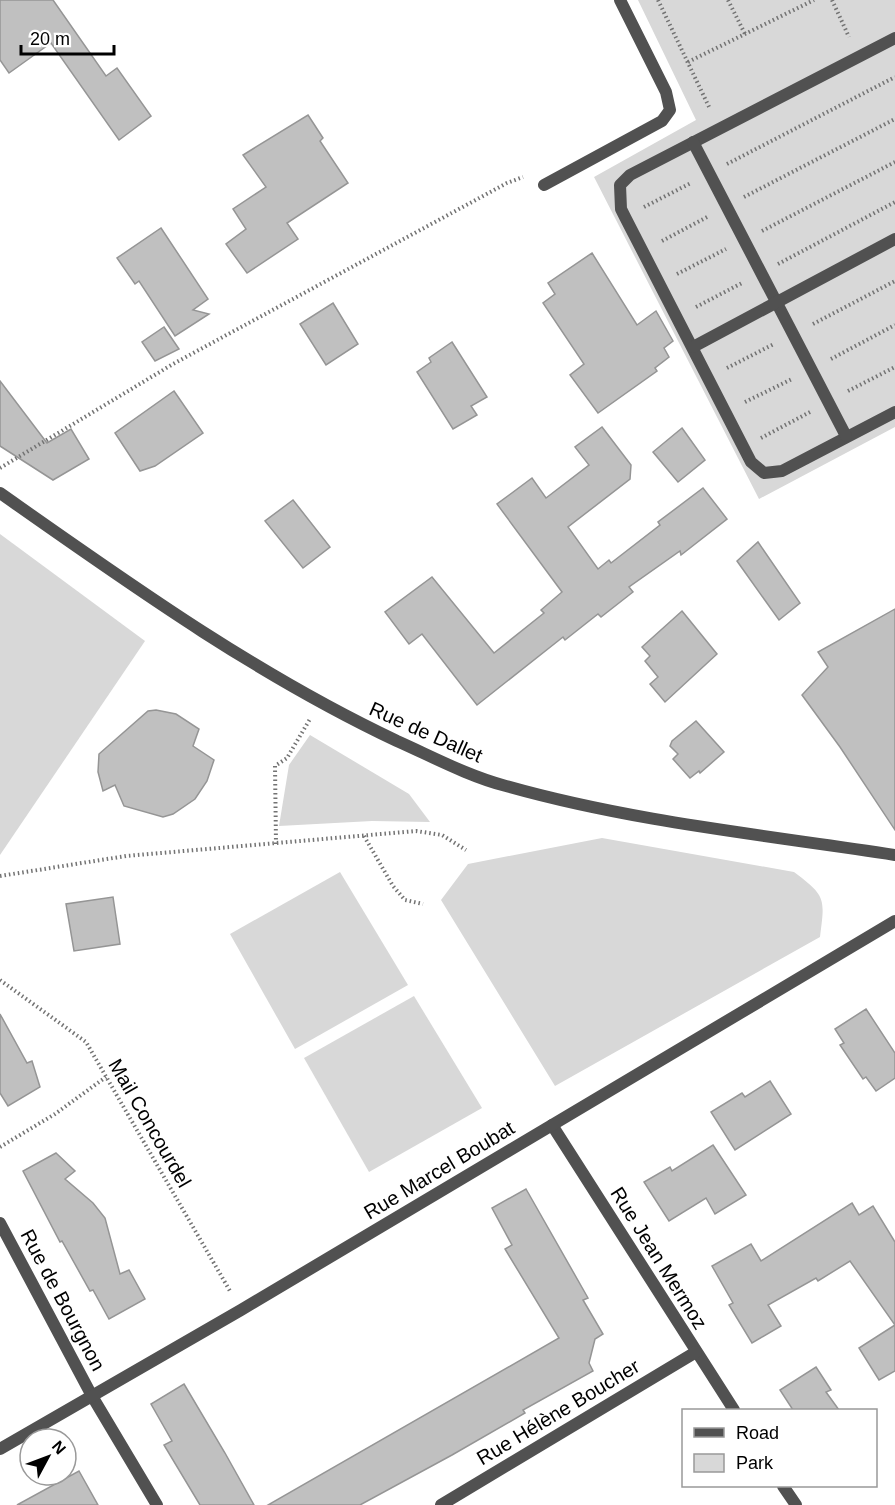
<svg xmlns="http://www.w3.org/2000/svg" width="895" height="1505" viewBox="0 0 895 1505" font-family="Arial,sans-serif">
<style>
.green{fill:#d8d8d8}
.building{fill:#c0c0c0;stroke:#959595;stroke-width:1.5}
.lines{fill:none;stroke-linecap:round;stroke-linejoin:round}
.path{stroke:#737373;stroke-width:4;stroke-dasharray:1.5 3;stroke-linecap:butt}
.street{stroke:#515151;stroke-width:12}
.labels{text-anchor:middle;dominant-baseline:central;stroke-width:4.5;stroke-linejoin:round;paint-order:stroke}
.street-label{font-size:20px;fill:#000;stroke:#fff}
</style>
<rect width="100%" height="100%" fill="#fff"/>
<g class="green">
<path d="M 638,0 L 895,0 L 895,427 L 759,499 L 594,177 L 696,120 Z"/>
<path d="M 0,534 L 145,641 L 0,855 Z"/>
<path d="M 310,735 L 409,794 L 430,822 L 372,821 L 279,826 L 289,765 Z"/>
<path d="M 602,838 L 794,872 C 826,896 825,898 820,937 L 555,1086 L 441,900 L 468,864 Z"/>
<path d="M 340,872 L 408,985 L 295,1049 L 230,934 Z"/>
<path d="M 414,996 L 482,1108 L 369,1172 L 304,1058 Z"/>
</g>
<g class="building">
<path d="M 0,0 L 53,0 L 106,76 L 117,68 L 151,116 L 119,140 L 51,43 L 9,73 L 0,60 Z"/>
<path d="M 308,115 L 323,138 L 320,141 L 348,183 L 287,223 L 298,239 L 247,273 L 226,244 L 246,229 L 233,209 L 266,187 L 243,155 Z"/>
<path d="M 161,228 L 208,299 L 193,310 L 209,314 L 175,336 L 139,281 L 135,284 L 117,258 Z"/>
<path d="M 592,253 L 637,325 L 656,311 L 673,341 L 664,348 L 669,357 L 655,368 L 657,371 L 598,413 L 570,375 L 584,364 L 543,303 L 555,294 L 548,283 Z"/>
<path d="M 333,303 L 358,344 L 326,365 L 300,324 Z"/>
<path d="M 164,327 L 179,349 L 155,361 L 142,342 Z"/>
<path d="M 452,342 L 487,397 L 471,406 L 477,415 L 453,429 L 417,372 L 431,362 L 429,358 Z"/>
<path d="M 0,381 L 47,443 L 71,429 L 89,459 L 53,480 L 0,446 Z"/>
<path d="M 174,391 L 203,433 L 155,466 L 140,471 L 115,433 Z"/>
<path d="M 602,427 L 631,465 L 630,479 L 568,527 L 598,569 L 609,560 L 611,563 L 660,525 L 658,522 L 703,488 L 727,519 L 681,555 L 680,551 L 629,587 L 633,592 L 601,617 L 598,614 L 565,640 L 563,637 L 477,705 L 422,634 L 409,644 L 385,612 L 432,577 L 494,653 L 544,613 L 541,610 L 562,592 L 497,504 L 532,478 L 546,498 L 589,465 L 575,447 Z"/>
<path d="M 682,428 L 705,460 L 678,482 L 653,452 Z"/>
<path d="M 293,500 L 330,547 L 303,568 L 265,521 Z"/>
<path d="M 758,542 L 800,603 L 779,620 L 737,561 Z"/>
<path d="M 895,609 L 895,830 L 840,747 L 802,695 L 828,667 L 818,652 Z"/>
<path d="M 682,611 L 717,654 L 665,702 L 650,684 L 658,677 L 645,661 L 650,656 L 642,647 Z"/>
<path d="M 156,710 L 176,714 L 199,729 L 193,746 L 214,760 L 207,781 L 195,799 L 173,814 L 163,817 L 124,806 L 115,785 L 103,791 L 98,772 L 99,754 L 148,711 Z"/>
<path d="M 696,721 L 724,752 L 700,773 L 699,771 L 690,778 L 673,759 L 678,754 L 670,746 L 672,741 Z"/>
<path d="M 113,897 L 120,944 L 74,951 L 66,904 Z"/>
<path d="M 866,1009 L 895,1053 L 895,1078 L 876,1091 L 866,1077 L 863,1079 L 840,1045 L 844,1043 L 835,1029 Z"/>
<path d="M 0,1014 L 27,1063 L 32,1061 L 40,1087 L 8,1106 L 0,1093 Z"/>
<path d="M 770,1081 L 791,1114 L 735,1150 L 711,1112 L 742,1093 L 745,1097 Z"/>
<path d="M 713,1145 L 746,1195 L 715,1214 L 706,1198 L 669,1221 L 644,1182 L 670,1167 L 672,1171 Z"/>
<path d="M 56,1153 L 75,1171 L 65,1179 L 93,1203 L 105,1218 L 120,1274 L 129,1270 L 145,1299 L 109,1319 L 93,1290 L 90,1291 L 62,1241 L 60,1242 L 23,1171 Z"/>
<path d="M 526,1189 L 588,1298 L 583,1300 L 603,1334 L 595,1339 L 589,1363 L 593,1371 L 523,1410 L 525,1413 L 452,1455 L 360,1505 L 268,1505 L 559,1338 L 505,1249 L 512,1245 L 492,1208 Z"/>
<path d="M 852,1203 L 859,1215 L 873,1206 L 895,1242 L 895,1371 L 879,1380 L 859,1348 L 895,1325 L 850,1261 L 818,1281 L 816,1278 L 768,1305 L 781,1326 L 752,1343 L 729,1305 L 733,1303 L 712,1266 L 751,1244 L 761,1261 Z"/>
<path d="M 816,1367 L 831,1390 L 826,1392 L 839,1410 L 793,1410 L 780,1390 Z"/>
<path d="M 184,1384 L 225,1453 L 254,1505 L 200,1505 L 164,1445 L 172,1441 L 151,1404 Z"/>
<path d="M 79,1471 L 98,1505 L 17,1505 Z"/>
</g>
<g class="lines">
<g class="path">
<path d="M 658,0 L 710,109"/>
<path d="M 728,0 L 745,34"/>
<path d="M 832,0 L 849,37"/>
<path d="M 688,62 L 814,0"/>
<path d="M 727,164 L 895,77"/>
<path d="M 744,197 L 895,119"/>
<path d="M 644,207 L 691,183"/>
<path d="M 762,231 L 895,162"/>
<path d="M 662,241 L 709,216"/>
<path d="M 778,264 L 895,202"/>
<path d="M 677,274 L 726,249"/>
<path d="M 696,307 L 742,283"/>
<path d="M 813,324 L 895,281"/>
<path d="M 831,359 L 895,325"/>
<path d="M 727,368 L 774,344"/>
<path d="M 848,391 L 895,367"/>
<path d="M 745,402 L 792,379"/>
<path d="M 761,438 L 810,412"/>
<path d="M 0,468 L 173,364 L 507,183 L 523,177"/>
<path d="M 364,836 L 393,886 L 405,900 L 423,904"/>
<path d="M 276,844 L 275,766 L 287,758 L 310,719"/>
<path d="M 0,876 L 126,856 L 416,831 L 442,835 L 466,850"/>
<path d="M 0,980 L 86,1042 L 230,1291"/>
<path d="M 0,1147 L 55,1114 L 106,1077"/>
</g>
<g class="street">
<path d="M 895,38 L 630,175 L 620,185 L 621,209 L 625,217 L 751,462 L 764,473 L 782,471 L 895,412"/>
<path d="M 693,142 L 846,436"/>
<path d="M 544,185 L 662,121 L 670,110 L 666,92 L 620,0"/>
<path d="M 693,347 L 895,239"/>
<path d="M 0,493 C 128,583 255,674 397,741 C 433,757 468,776 506,786 C 633,822 766,835 895,855"/>
<path d="M 552,1125 L 734,1410"/>
<path d="M 0,1223 L 92,1396 L 157,1505"/>
<path d="M 0,1449 L 241,1310 L 895,921"/>
<path d="M 783,1486 L 796,1505"/>
<path d="M 441,1505 L 696,1352"/>
</g>
</g>
<g class="labels">
<g class="street-label">
<text transform="translate(426 732) rotate(24)">Rue de Dallet</text>
<text transform="translate(150 1123) rotate(60)">Mail Concourdel</text>
<text transform="translate(439 1170) rotate(-31)">Rue Marcel Boubat</text>
<text transform="translate(659 1258) rotate(58)">Rue Jean Mermoz</text>
<text transform="translate(63 1300) rotate(62)">Rue de Bourgnon</text>
<text transform="translate(558 1412) rotate(-31)">Rue Hélène Boucher</text>
</g>
</g>
<rect x="682" y="1409" width="195" height="78" fill="#ffffff" stroke="#999999" stroke-width="1.5"/>
<rect x="694" y="1428" width="30" height="9" fill="#515151" stroke="#999999" stroke-width="1.5"/>
<text x="736" y="1439" font-size="18" fill="#000000">Road</text>
<rect x="694" y="1454" width="30" height="18" fill="#d8d8d8" stroke="#999999" stroke-width="1.5"/>
<text x="736" y="1469" font-size="18" fill="#000000">Park</text>
<g transform="translate(48 1457) rotate(49)"><circle r="28" fill="#ffffff" stroke="#999999" stroke-width="1.5"/>
<path d="M0-4.5L10 22L0 15L-10 22Z" fill="#000000"/>
<text y="-9" font-size="16" font-weight="bold" text-anchor="middle" fill="#000000">N</text>
</g>
<path d="M21 45v9h93v-9" fill="none" stroke="#000000" stroke-width="3"/>
<text x="30" y="45" font-size="18" fill="#000000" stroke="#ffffff" stroke-width="4.5" paint-order="stroke">20 m</text>
</svg>
